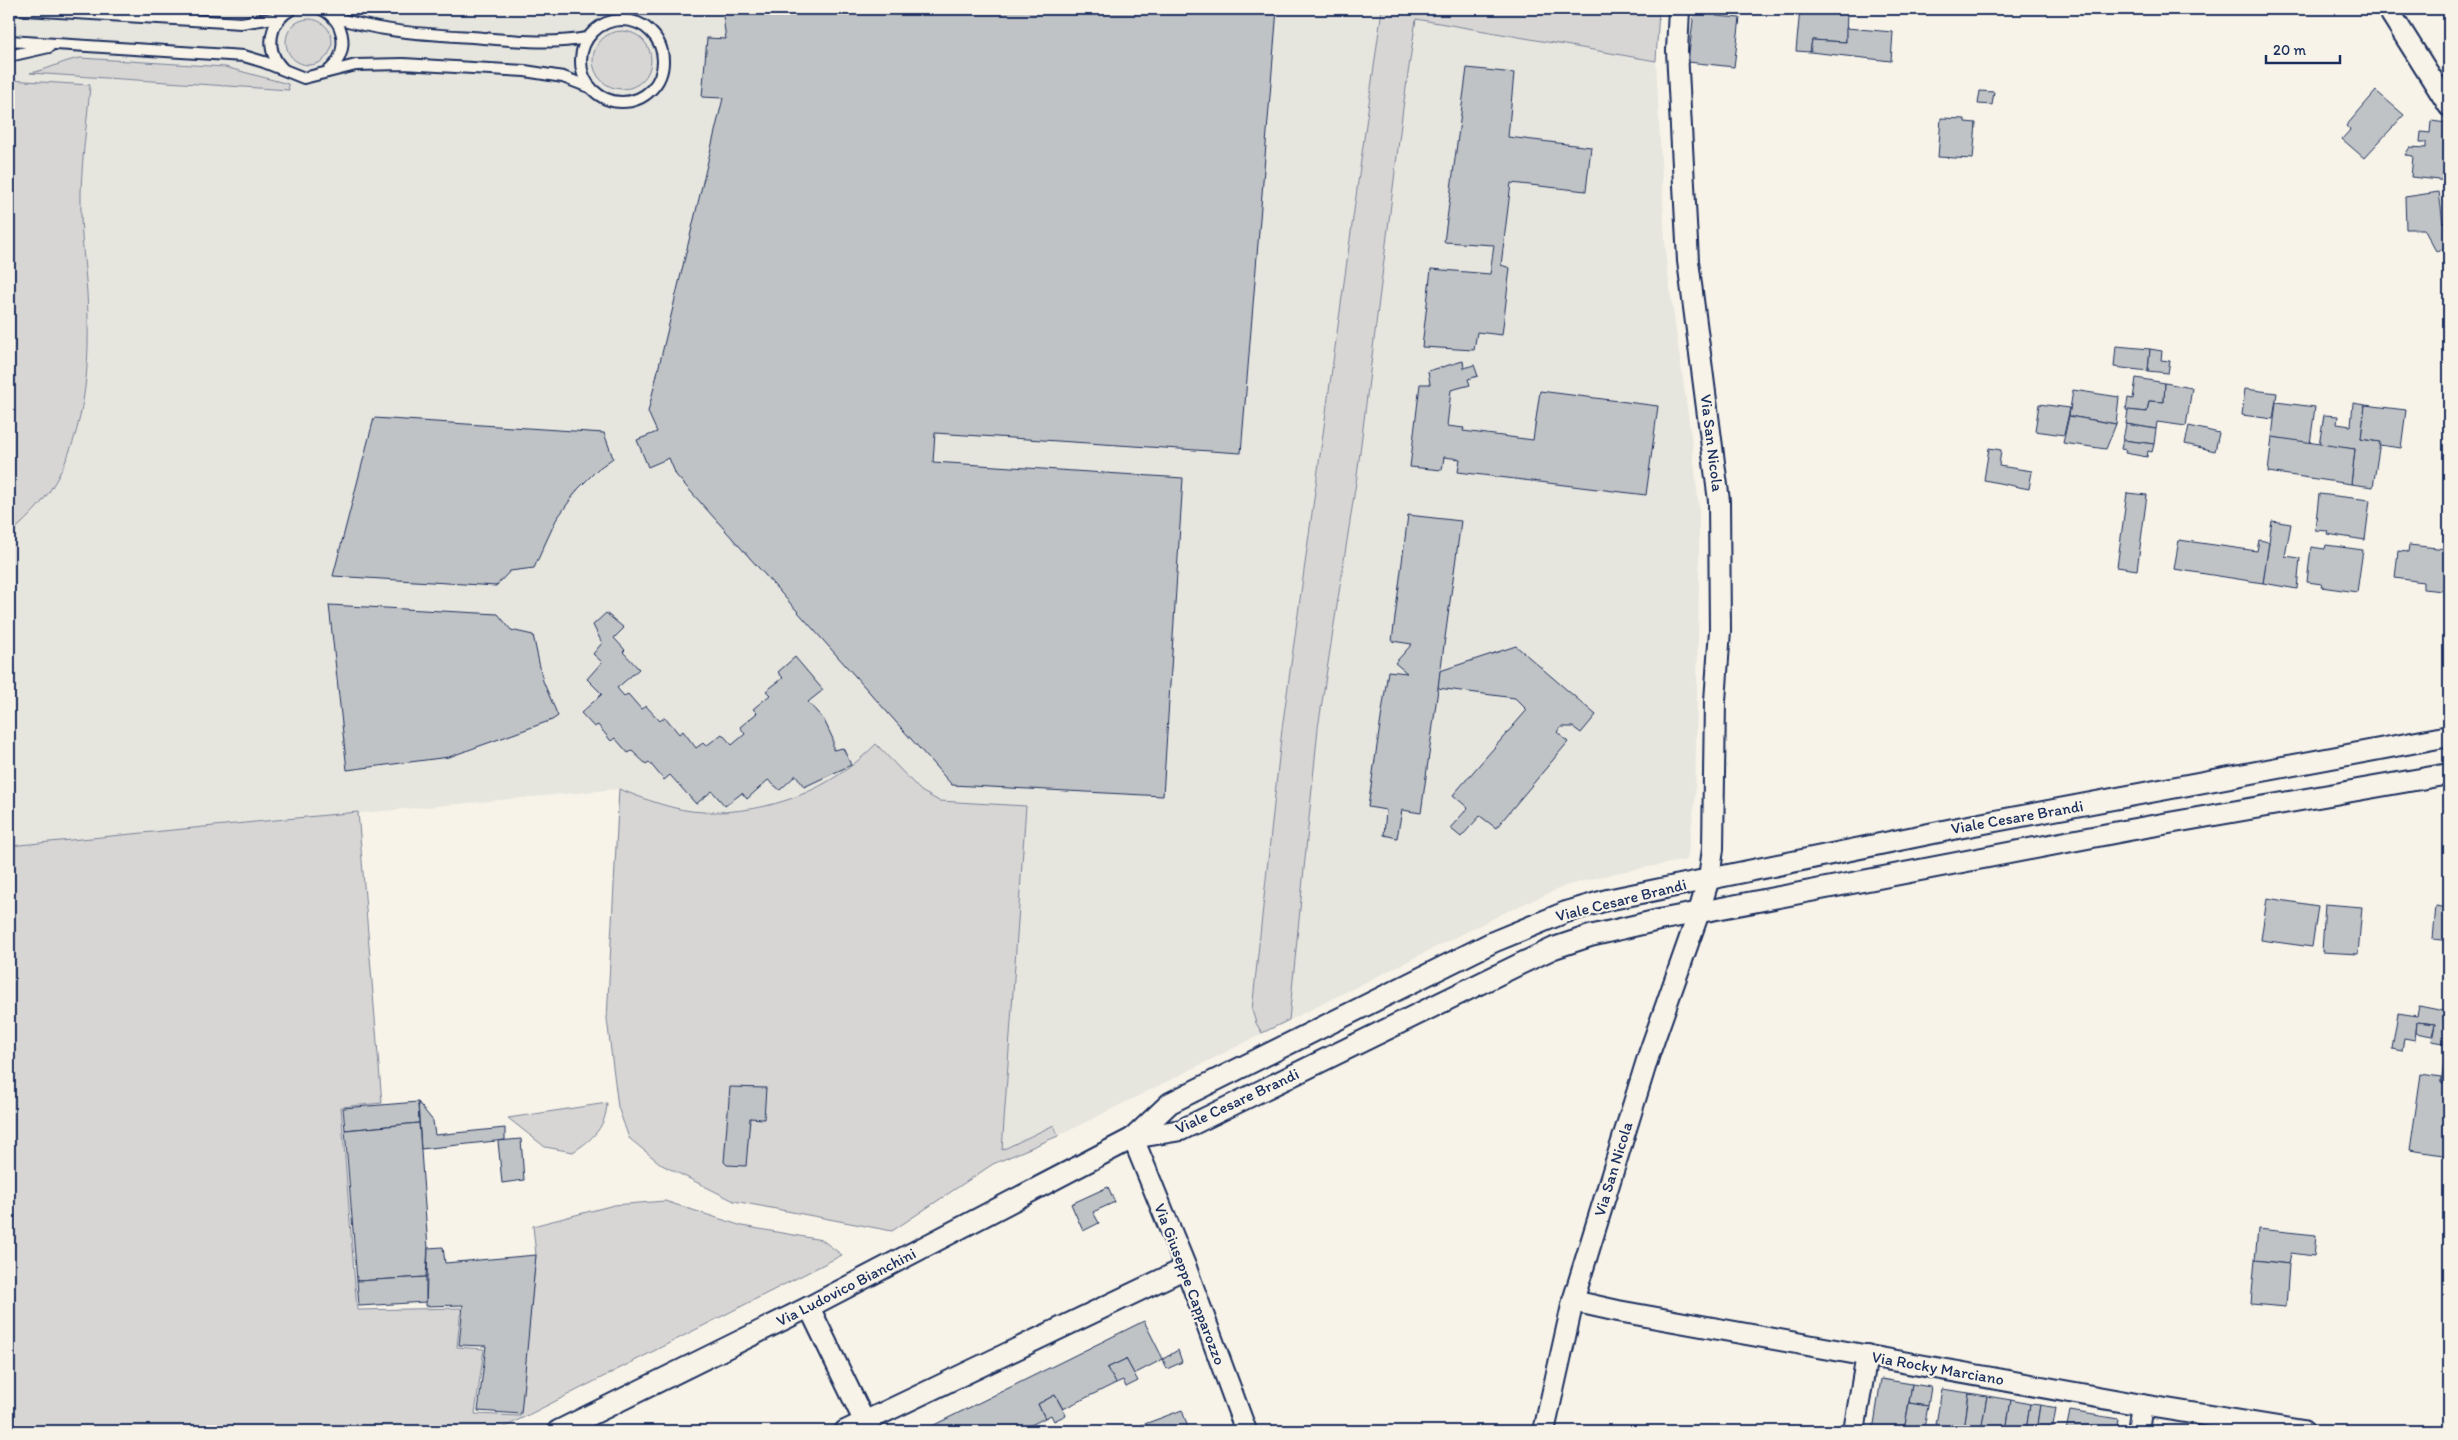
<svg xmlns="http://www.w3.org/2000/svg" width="2458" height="1440" viewBox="0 0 2458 1440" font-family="Itim,sans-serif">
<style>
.built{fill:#e6e5de}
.green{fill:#d7d6d4;stroke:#798299}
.building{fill:#c0c3c5;stroke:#1b2f5e}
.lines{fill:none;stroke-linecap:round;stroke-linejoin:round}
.lane-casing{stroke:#1b2f5e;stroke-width:14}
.street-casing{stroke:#1b2f5e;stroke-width:24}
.lane{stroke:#f7f3e8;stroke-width:10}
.street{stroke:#f7f3e8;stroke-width:20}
.labels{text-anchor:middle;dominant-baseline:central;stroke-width:4.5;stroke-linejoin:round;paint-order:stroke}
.street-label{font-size:16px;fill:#1b2f5e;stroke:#f7f3e8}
</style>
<rect width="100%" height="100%" fill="#f7f3e8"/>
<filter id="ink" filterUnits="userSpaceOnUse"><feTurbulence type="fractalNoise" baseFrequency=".02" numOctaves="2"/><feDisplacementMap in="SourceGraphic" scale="10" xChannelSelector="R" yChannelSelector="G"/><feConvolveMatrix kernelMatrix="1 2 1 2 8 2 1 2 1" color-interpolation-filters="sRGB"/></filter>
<g filter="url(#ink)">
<path class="built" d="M 9,9 L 1659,9 L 1656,61 L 1666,261 L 1692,443 L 1699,508 L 1699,580 L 1695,800 L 1687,860 L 1620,872 L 1568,885 L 1510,910 L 1058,1136 L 993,1164 L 892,1231 L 607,1019 L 618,789 L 9,846 Z"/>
<g class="green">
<path d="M 1382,9 L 1659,9 L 1656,61 L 1416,19 L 1403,108 L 1357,476 L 1318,728 L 1289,1020 L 1262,1033 L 1256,1023 L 1252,1010 L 1282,729 Z"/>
<circle cx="309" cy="42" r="23"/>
<circle cx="622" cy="60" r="29"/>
<path d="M 80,58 L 225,67 L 288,84 L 289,90 L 30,73 C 48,70 62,61 80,58 Z"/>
<path d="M 9,80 L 90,85 C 87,126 80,168 81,210 C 81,237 85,265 87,293 C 91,364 87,444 41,503 C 31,515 20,525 9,535 Z"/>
<path d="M 876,744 L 921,791 L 939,801 L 1026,806 L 1002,1150 L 1054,1125 L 1058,1136 L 993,1164 L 892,1231 L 734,1201 L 662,1165 L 629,1138 L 618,1107 L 607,1019 L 619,789 C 645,799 674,811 703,812 C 769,814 830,791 876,744 Z"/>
<path d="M 358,812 L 382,1103 L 341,1107 L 357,1310 L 461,1308 L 457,1347 L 484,1349 L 475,1414 L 520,1416 L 536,1255 L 533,1226 L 614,1205 L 665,1201 L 742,1226 L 822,1240 L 842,1255 L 497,1431 L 9,1431 L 9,846 Z"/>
<path d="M 607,1103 C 606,1127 593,1139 573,1152 L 545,1147 L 508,1118 Z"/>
</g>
<g class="building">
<path d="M 722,9 L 1277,9 L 1241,453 L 935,433 L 933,462 L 1183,478 L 1163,796 L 952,785 L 676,475 L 669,458 L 648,467 L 637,440 L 657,432 L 648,412 L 723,98 L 702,97 L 707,38 L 726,39 Z"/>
<path d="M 1692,9 L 1717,9 L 1716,16 L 1740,18 L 1734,67 L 1688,62 L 1694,12 L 1692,12 Z"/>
<path d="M 1800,9 L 1847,9 L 1846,42 L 1812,40 L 1810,52 L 1796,51 Z"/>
<path d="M 1846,28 L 1893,32 L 1891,61 L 1810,52 L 1812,40 L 1846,42 Z"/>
<path d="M 1467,68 L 1514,73 L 1508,137 L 1591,147 L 1586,191 L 1511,183 L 1501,265 L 1510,268 L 1502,335 L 1477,332 L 1474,350 L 1422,347 L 1431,269 L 1490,274 L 1494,245 L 1444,242 Z"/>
<path d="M 1980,91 L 1994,92 L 1992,105 L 1978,104 Z"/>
<path d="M 2376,91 L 2404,115 L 2364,158 L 2342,139 L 2350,130 L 2346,126 Z"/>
<path d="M 1941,118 L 1965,119 L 1965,122 L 1976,123 L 1973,159 L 1938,157 Z"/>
<path d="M 2431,121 L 2447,123 L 2445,140 L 2449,140 L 2449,181 L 2411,177 L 2413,156 L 2405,155 L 2410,147 L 2426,148 L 2426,142 L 2420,142 L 2421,132 L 2430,133 Z"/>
<path d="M 2439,192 L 2443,223 L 2449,219 L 2449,247 L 2436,251 L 2424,229 L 2406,229 L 2405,197 Z"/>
<path d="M 2449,258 L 2449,267 L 2446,266 L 2444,260 Z"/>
<path d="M 2116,346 L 2150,349 L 2148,371 L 2114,367 Z"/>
<path d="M 2150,349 L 2162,351 L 2161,360 L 2170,361 L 2168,373 L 2148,371 Z"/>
<path d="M 1463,361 L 1464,368 L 1474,365 L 1478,376 L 1468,379 L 1470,385 L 1451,390 L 1447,426 L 1464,428 L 1463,431 L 1533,440 L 1540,391 L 1658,406 L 1646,495 L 1458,472 L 1460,459 L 1444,457 L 1442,470 L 1410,467 L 1420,384 L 1430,384 L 1428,371 Z"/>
<path d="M 2136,378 L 2165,383 L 2164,402 L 2149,401 L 2147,412 L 2126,410 L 2128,398 L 2133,399 Z"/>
<path d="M 2165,383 L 2192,388 L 2186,426 L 2157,422 L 2156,429 L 2126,424 L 2128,410 L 2147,412 L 2149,401 L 2164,402 Z"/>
<path d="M 2245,389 L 2277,393 L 2273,419 L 2242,415 Z"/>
<path d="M 2073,390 L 2119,397 L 2116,424 L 2069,416 Z"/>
<path d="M 2276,402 L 2315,407 L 2310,444 L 2272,437 Z"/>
<path d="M 2353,403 L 2365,405 L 2361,439 L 2380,442 L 2373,487 L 2351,484 L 2355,449 L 2319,445 L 2324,415 L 2338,416 L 2337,424 L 2351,426 Z"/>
<path d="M 2039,404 L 2070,408 L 2064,435 L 2035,431 Z"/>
<path d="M 2365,405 L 2406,410 L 2401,448 L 2379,445 L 2380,442 L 2361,439 Z"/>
<path d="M 2069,416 L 2116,424 L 2106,449 L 2063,443 Z"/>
<path d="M 374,418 L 604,433 L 613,458 L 598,469 L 578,489 L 556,520 L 534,568 L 510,571 L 496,586 L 333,576 Z"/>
<path d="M 2126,424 L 2156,429 L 2154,444 L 2123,440 Z"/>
<path d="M 2189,426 L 2219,433 L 2215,451 L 2185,444 Z"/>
<path d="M 2272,437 L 2355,449 L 2351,484 L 2268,472 Z"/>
<path d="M 2123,440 L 2154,444 L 2152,452 L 2148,451 L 2147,457 L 2125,453 L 2126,450 L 2121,449 Z"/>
<path d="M 1989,448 L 2001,450 L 1999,466 L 2032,471 L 2029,489 L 1984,480 Z"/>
<path d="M 2127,493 L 2147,495 L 2137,570 L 2117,567 Z"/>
<path d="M 2319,494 L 2370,500 L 2365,540 L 2327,534 L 2328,531 L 2315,530 Z"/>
<path d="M 1408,515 L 1461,521 L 1421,813 L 1402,810 L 1397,838 L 1384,835 L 1386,810 L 1368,807 L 1388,671 L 1407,673 L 1395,663 L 1412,644 L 1392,641 Z"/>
<path d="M 2272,521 L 2291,524 L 2285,556 L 2300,558 L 2297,589 L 2263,583 Z"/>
<path d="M 2449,536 L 2449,585 L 2444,584 L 2443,591 L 2423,589 L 2423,582 L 2395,578 L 2398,551 L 2408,552 L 2409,545 L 2447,549 Z"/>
<path d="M 2179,540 L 2257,551 L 2259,540 L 2269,542 L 2263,583 L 2174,569 Z"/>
<path d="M 2326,545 L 2363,550 L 2357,592 L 2321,587 L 2322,584 L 2307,582 L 2311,547 L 2325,549 Z"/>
<path d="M 329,605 L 498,614 L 511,630 L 533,635 L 543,681 L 558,716 L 552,720 L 449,757 L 347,770 Z"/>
<path d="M 606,613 L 624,628 L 614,638 L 625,650 L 623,652 L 639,669 L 617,688 L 624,696 L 628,694 L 641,709 L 646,706 L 660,721 L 665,717 L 679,734 L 683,731 L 696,748 L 703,743 L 706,746 L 722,734 L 732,745 L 745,734 L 740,727 L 757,713 L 753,709 L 770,695 L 766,691 L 783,678 L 778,672 L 795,657 L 823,690 L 808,702 L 824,720 L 833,739 L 833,750 L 843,748 L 851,765 L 804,787 L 796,775 L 780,790 L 768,780 L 747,799 L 742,793 L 725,806 L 712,791 L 696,804 L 670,775 L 664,780 L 649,762 L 646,764 L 632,751 L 628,753 L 615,738 L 611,741 L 598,725 L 594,727 L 581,713 L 602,694 L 587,679 L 602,662 L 593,654 L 602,643 L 593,625 Z"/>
<path d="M 1516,646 L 1596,715 L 1581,733 L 1573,727 L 1561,727 L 1557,732 L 1568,742 L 1496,828 L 1480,816 L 1461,837 L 1450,828 L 1468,808 L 1453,795 L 1527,710 L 1515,698 L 1438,688 L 1440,671 Z"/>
<path d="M 2267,898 L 2318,906 L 2312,947 L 2261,940 Z"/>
<path d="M 2325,904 L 2362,907 L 2358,954 L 2322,952 Z"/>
<path d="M 2436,906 L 2449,908 L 2449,941 L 2433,939 Z"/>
<path d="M 2419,1006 L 2449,1012 L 2449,1044 L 2432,1041 L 2435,1024 L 2417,1022 L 2415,1040 L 2404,1038 L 2402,1051 L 2392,1049 L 2398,1013 L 2417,1016 Z"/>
<path d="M 2417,1022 L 2435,1024 L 2432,1036 L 2416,1033 Z"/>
<path d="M 2444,1062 L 2449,1063 L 2449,1084 L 2441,1083 Z"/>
<path d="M 2421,1074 L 2441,1077 L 2441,1083 L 2449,1084 L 2449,1156 L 2410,1150 Z"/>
<path d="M 730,1087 L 766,1088 L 764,1119 L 750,1118 L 746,1166 L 727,1165 L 724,1162 Z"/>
<path d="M 418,1102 L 419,1123 L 345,1130 L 343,1108 Z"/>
<path d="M 418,1102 L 433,1121 L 435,1135 L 505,1128 L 505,1140 L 421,1149 Z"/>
<path d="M 419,1123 L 428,1248 L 426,1277 L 357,1281 L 345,1130 Z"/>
<path d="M 521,1139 L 524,1180 L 502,1183 L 498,1141 Z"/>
<path d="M 1108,1187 L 1115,1202 L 1093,1212 L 1099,1223 L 1083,1231 L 1071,1204 Z"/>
<path d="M 2258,1229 L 2316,1235 L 2314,1256 L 2291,1253 L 2289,1264 L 2255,1260 Z"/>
<path d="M 443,1247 L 445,1263 L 536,1255 L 521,1414 L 478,1411 L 486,1346 L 459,1345 L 463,1305 L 426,1306 L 428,1248 Z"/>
<path d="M 2255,1260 L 2289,1264 L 2286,1307 L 2251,1304 Z"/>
<path d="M 426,1277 L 426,1302 L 359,1306 L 357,1281 Z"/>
<path d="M 1144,1321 L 1163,1359 L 1134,1374 L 1126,1359 L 1107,1368 L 1116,1383 L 1063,1409 L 1055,1395 L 1038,1404 L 1045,1418 L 1019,1431 L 927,1431 L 926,1429 Z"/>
<path d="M 1178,1350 L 1182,1362 L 1167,1369 L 1163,1359 Z"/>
<path d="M 1126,1359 L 1138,1381 L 1126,1387 L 1123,1380 L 1116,1383 L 1107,1368 Z"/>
<path d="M 1881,1379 L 1912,1384 L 1904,1431 L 1873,1431 Z"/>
<path d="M 1912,1384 L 1931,1387 L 1928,1406 L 1909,1403 Z"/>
<path d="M 1942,1389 L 1969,1393 L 1964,1431 L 1935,1430 Z"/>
<path d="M 1969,1393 L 1987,1396 L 1981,1431 L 1964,1431 Z"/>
<path d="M 1055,1395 L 1066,1415 L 1054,1421 L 1051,1415 L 1045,1418 L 1038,1404 Z"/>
<path d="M 1987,1396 L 2011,1400 L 2006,1431 L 1981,1431 Z"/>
<path d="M 2011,1400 L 2030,1404 L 2026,1431 L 2006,1431 Z"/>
<path d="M 1909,1403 L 1928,1406 L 1924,1428 L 1905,1425 Z"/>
<path d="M 2030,1404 L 2040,1405 L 2036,1431 L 2026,1431 Z"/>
<path d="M 2040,1405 L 2056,1408 L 2052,1431 L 2036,1431 Z"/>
<path d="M 1182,1410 L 1189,1431 L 1144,1431 L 1142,1425 Z"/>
<path d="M 2070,1411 L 2118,1419 L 2116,1431 L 2066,1431 Z"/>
<path d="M 1142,1425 L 1144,1431 L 1125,1431 Z"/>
<path d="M 2156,1425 L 2186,1430 L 2186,1431 L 2155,1431 Z"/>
</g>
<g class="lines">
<g class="lane-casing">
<g id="lane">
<path d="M 9,9 L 241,23 L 280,17"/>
<path d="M 321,9 C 347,21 350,55 327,72"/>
<path d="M 332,16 C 377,32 424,34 472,37 C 510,40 548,45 587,38"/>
<circle cx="622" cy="61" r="41"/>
<path d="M 9,41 L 244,56 L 264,62 L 304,78 L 356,65 L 403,64 L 525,71 L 563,77 L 589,87"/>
<path d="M 9,56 L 49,47"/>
<path d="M 283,69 C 264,50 269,21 292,9"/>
</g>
</g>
<g class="street-casing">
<g id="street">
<path d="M 2388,9 L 2449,106"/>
<path d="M 1133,1138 L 1181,1130 L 1520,964 L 1554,948 L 1590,936 L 1659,920 L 2129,830 L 2449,774"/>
<path d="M 1133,1138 L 1186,1268 L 1246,1431"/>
<path d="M 1573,1301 L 1618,1311 L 2142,1405 L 2303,1431"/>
<path d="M 809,1307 L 869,1431"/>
<path d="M 558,1431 L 809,1307 L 1133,1138 L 1170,1103 L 1493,942 L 1566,912 L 1607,900 L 1958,828 L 2449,736"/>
<path d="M 845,1431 L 1186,1268"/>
<path d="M 1544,1431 L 1573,1301 L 1649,1054 L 1699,912 L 1709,878 L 1713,849 L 1715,701 L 1720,630 L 1719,501 L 1688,261 L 1677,51 L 1679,9"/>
<path d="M 1854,1431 L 1867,1355"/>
<path d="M 2138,1431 L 2142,1405"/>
</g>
</g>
<use href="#lane" class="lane"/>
<use href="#street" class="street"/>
</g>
</g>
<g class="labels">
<g class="street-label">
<text transform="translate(1712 443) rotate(83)">Via San Nicola</text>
<text transform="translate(2017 817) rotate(-10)">Viale Cesare Brandi</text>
<text transform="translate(1621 900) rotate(-14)">Viale Cesare Brandi</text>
<text transform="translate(1237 1101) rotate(-25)">Viale Cesare Brandi</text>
<text transform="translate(1613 1169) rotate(-73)">Via San Nicola</text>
<text transform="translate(1190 1284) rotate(69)">Via Giuseppe Capparozzo</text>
<text transform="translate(846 1287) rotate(-27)">Via Ludovico Bianchini</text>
<text transform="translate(1938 1368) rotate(10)">Via Rocky Marciano</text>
</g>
</g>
<rect width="2458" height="1440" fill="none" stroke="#f7f3e8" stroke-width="30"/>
<rect x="15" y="15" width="2428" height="1410" fill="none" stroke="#1b2f5e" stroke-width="2" filter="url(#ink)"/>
<path d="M2266 55v8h74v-8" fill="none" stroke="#1b2f5e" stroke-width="2.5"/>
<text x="2273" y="55" font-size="15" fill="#1b2f5e" stroke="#f7f3e8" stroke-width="4" paint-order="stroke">20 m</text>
</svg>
